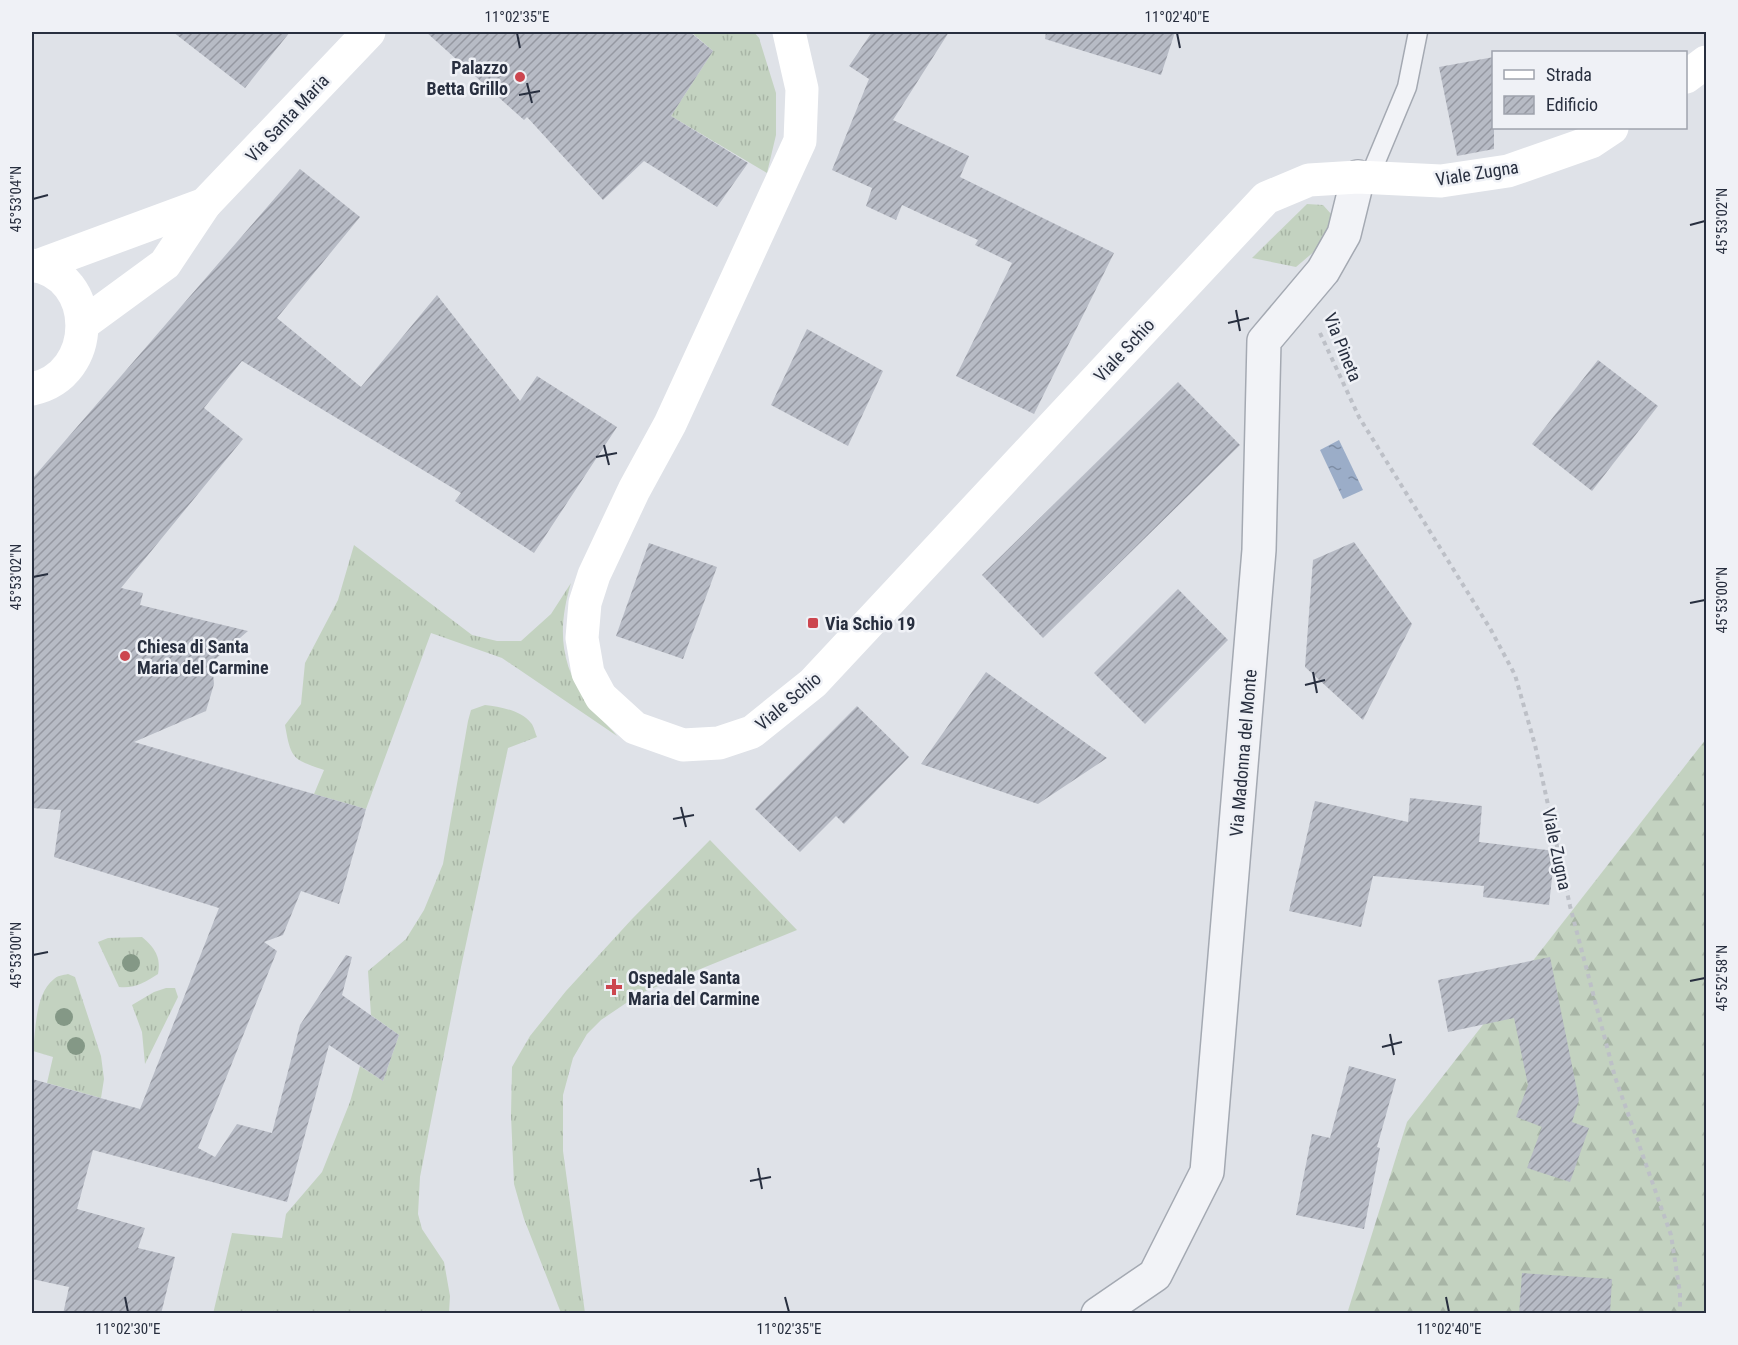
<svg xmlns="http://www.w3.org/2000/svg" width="1738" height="1345" viewBox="0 0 1738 1345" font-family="'Roboto Condensed',sans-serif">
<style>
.grass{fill:url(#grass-tufts)}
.forest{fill:url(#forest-firs)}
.water{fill:url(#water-ripples)}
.building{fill:url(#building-hatch)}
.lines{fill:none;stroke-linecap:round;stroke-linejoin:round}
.lane-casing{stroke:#a4a9b2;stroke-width:21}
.street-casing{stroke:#a4a9b2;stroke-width:36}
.path{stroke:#bdc0c7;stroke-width:4;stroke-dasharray:4.5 4.5;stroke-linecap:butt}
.lane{stroke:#f2f3f7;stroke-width:18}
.street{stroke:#f2f3f7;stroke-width:33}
.secondary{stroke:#fff;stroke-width:33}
.tree{fill:#849886}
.ticks{fill:none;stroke:#282f3f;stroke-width:2}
.poi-dot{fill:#cc464f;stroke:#eff1f6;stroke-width:2}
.labels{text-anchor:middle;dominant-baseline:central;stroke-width:5;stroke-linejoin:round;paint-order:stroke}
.poi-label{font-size:18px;font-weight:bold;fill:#282f3f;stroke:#eff1f6;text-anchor:start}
.street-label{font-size:18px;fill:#282f3f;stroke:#eff1f6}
.neatline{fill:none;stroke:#282f3f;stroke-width:2}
.ticks-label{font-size:15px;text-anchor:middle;fill:#282f3f}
</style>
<defs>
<pattern id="grass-tufts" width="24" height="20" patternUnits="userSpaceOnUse" patternTransform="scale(1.5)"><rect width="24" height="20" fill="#c3d2c0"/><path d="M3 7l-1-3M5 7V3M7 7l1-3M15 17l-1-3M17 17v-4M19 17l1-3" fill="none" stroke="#a8b5a6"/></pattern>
<pattern id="forest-firs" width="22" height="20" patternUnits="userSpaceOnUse" patternTransform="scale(1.5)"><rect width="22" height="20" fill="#c3d2c0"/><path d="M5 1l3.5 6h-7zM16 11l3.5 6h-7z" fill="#a8b5a6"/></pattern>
<pattern id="water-ripples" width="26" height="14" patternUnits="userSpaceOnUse" patternTransform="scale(1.5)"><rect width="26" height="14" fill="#9badc8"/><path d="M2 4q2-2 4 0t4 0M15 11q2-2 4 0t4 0" fill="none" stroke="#7e8da4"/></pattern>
<pattern id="building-hatch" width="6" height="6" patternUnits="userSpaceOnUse" patternTransform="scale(1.5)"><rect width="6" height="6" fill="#b7bbc5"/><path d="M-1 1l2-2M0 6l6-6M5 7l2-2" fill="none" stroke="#9598a1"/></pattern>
</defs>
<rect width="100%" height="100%" fill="#dfe2e8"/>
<g class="grass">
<path d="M 691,32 L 754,32 L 759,38 L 776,93 L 776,135 L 767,173 L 671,116 L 713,51 Z"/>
<path d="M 1307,204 L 1323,205 L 1332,215 L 1332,229 L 1316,250 L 1296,267 L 1252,258 Z"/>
<path d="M 354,545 L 472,635 L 497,641 L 521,641 L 551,614 L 571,583 C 558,626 559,663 586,700 C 594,713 607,724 617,736 L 502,658 L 431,633 L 366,809 L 314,794 L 324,770 C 292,759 291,759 285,725 L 301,704 L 305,663 L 338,600 Z"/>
<path d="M 485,705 C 500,707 521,710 531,723 C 534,726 535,733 537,737 L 508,748 L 461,967 L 420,1177 L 418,1214 L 422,1229 L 444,1262 L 450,1296 L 449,1313 L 213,1314 L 232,1233 L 282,1238 L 286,1214 L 322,1172 L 350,1102 L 360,1066 L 383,1081 L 399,1035 L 371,1015 L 368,971 L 406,939 L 424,910 L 443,864 L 468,721 L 471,710 Z"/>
<path d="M 710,840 L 797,930 L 641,993 L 601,1020 L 587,1034 L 573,1058 L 563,1095 L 563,1151 L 585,1313 L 561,1313 L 524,1219 L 514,1184 L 511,1115 L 512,1067 L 530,1036 L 566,991 L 632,919 Z"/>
<path d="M 142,937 C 155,948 161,957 158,974 C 146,982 134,989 119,987 L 98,942 L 108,938 Z"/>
<path d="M 68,974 L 75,977 L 101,1056 L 104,1079 L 101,1098 L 47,1083 L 53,1057 L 33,1051 C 36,1028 35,994 54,979 C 57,976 63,975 68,974 Z"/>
<path d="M 166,988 L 175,988 L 178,997 L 145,1064 L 142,1032 L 132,1005 L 154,992 Z"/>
</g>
<path class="forest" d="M 1706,739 L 1706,1313 L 1347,1314 L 1407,1122 Z"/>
<path class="water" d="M 1339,440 L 1363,490 L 1343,499 L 1320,450 Z"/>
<g class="building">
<path d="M 173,32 L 290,32 L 245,88 Z"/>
<path d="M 426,32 L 690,32 L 713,51 L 671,116 L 748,163 L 717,207 L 644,161 L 603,200 L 527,117 L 524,120 Z"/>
<path d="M 872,32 L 949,32 L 893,120 L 969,156 L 960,177 L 1114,253 L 1034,414 L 956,376 L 1012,263 L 975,245 L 978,240 L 902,205 L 896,220 L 866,206 L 872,188 L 832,170 L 869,79 L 849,66 Z"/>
<path d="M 1046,32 L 1175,32 L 1161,75 L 1045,39 Z"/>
<path d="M 1494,57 L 1494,149 L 1457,156 L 1439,67 Z"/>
<path d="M 300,169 L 360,217 L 277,318 L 361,387 L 437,295 L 520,401 L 537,376 L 617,427 L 534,553 L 455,501 L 461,493 L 242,361 L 204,408 L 243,439 L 121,588 L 143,593 L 140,605 L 248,631 L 212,662 L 214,684 L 206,711 L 134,742 L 366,809 L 339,904 L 301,891 L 283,935 L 264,942 L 277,951 L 198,1148 L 215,1157 L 237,1124 L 272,1133 L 300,1025 L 346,955 L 352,957 L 342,995 L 399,1035 L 383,1081 L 329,1045 L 287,1202 L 93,1150 L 77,1209 L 145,1228 L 138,1248 L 175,1257 L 161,1314 L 63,1314 L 69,1287 L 32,1279 L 32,1079 L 140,1109 L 219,908 L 54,857 L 61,810 L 32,808 L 32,479 Z"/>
<path d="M 807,329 L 883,371 L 848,446 L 771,405 Z"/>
<path d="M 1598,360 L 1658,406 L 1592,491 L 1532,444 Z"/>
<path d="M 1178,382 L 1240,445 L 1043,638 L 982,575 Z"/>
<path d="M 1354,542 L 1412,624 L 1363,720 L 1305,667 L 1313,560 Z"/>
<path d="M 649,543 L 717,567 L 683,659 L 616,636 Z"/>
<path d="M 1178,589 L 1228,640 L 1145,724 L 1094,673 Z"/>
<path d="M 986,672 L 1018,695 L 1107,758 L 1038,804 L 921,764 Z"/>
<path d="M 857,706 L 909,757 L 844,824 L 836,816 L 800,852 L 755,809 Z"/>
<path d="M 1410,798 L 1482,806 L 1479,842 L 1555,851 L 1549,905 L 1483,897 L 1484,886 L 1373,876 L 1361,927 L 1289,911 L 1315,801 L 1408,822 Z"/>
<path d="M 1550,957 L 1579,1100 L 1572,1122 L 1589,1128 L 1570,1182 L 1527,1168 L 1542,1127 L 1516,1117 L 1528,1085 L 1514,1018 L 1448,1032 L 1438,980 Z"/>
<path d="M 1349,1066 L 1396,1079 L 1377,1147 L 1380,1148 L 1364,1229 L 1296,1215 L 1312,1134 L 1330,1138 Z"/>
<path d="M 1522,1273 L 1612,1279 L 1610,1314 L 1519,1314 Z"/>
</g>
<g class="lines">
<g class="lane-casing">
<path id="lane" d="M 1369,178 L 1407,87 L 1418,32"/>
</g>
<g class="street-casing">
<path id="street" d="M 1098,1314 L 1155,1275 L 1207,1172 L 1259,550 L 1264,341 L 1323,271 L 1344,234 L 1358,177"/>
</g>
<path class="path" d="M 1320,333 L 1359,417 L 1491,630 L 1515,675 L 1535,745 L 1570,906 L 1615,1077 L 1671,1235 L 1680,1293 L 1680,1314"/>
<use href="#lane" class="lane"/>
<use href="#street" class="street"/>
<g class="secondary">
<path d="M 789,32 L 802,89 L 800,141 L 670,424 L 634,490 L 594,575 L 585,603 L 582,638 L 588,673 L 601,697 L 635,728 L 683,745 L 719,743 L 752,732 L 813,683 L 1266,198 L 1309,180 L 1358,177 L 1441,181 L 1508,171 L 1591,142 L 1612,128"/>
<path d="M 1686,77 L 1706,62"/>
<path d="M 32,265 C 98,275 99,375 32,389"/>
<path d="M 37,266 L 205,204"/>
<path d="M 83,324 L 165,264 L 205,204 L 369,32"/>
</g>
</g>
<g class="tree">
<circle cx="131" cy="963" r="9"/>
<circle cx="64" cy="1017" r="9"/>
<circle cx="76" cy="1046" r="9"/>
</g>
<path class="ticks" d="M 517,33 L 520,48M 1177,33 L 1180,48M 527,83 L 532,103M 519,95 L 540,91M 33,199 L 48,195M 1690,225 L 1705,221M 1236,310 L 1240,331M 1228,323 L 1249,318M 604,445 L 609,465M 596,457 L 617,453M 33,577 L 48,574M 1690,603 L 1705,600M 1313,672 L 1317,693M 1305,685 L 1325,680M 681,807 L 686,827M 673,819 L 694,815M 33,955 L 48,952M 1690,981 L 1705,978M 1390,1034 L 1394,1055M 1382,1047 L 1402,1042M 758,1168 L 762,1189M 750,1181 L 771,1177M 125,1297 L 128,1312M 785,1297 L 789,1312M 1446,1297 L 1449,1312"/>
<g class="poi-dot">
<circle cx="520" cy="77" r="6"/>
<rect x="807" y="617" width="12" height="12" rx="3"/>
<circle cx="125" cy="656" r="6"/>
<path d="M611 978h6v6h6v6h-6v6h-6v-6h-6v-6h6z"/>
</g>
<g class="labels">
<g class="poi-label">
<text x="508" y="67" text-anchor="end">Palazzo<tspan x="508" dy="21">Betta Grillo</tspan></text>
<text x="825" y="623">Via Schio 19</text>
<text x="137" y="646">Chiesa di Santa<tspan x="137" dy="21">Maria del Carmine</tspan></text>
<text x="628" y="977">Ospedale Santa<tspan x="628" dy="21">Maria del Carmine</tspan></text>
</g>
<g class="street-label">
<text transform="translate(287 118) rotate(-47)">Via Santa Maria</text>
<text transform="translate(1477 173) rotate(-9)">Viale Zugna</text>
<text transform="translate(1343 347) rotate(68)">Via Pineta</text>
<text transform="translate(1124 350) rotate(-47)">Viale Schio</text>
<text transform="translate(788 701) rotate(-40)">Viale Schio</text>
<text transform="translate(1243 753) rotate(-85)">Via Madonna del Monte</text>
<text transform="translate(1557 849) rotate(78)">Viale Zugna</text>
</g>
</g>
<rect width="1738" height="1345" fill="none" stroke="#eff1f6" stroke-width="66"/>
<rect x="1492" y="51" width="195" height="78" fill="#eff1f6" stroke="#9fa3ad" stroke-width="1.5"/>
<rect x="1504" y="70" width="30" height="9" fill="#ffffff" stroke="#9fa3ad" stroke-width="1.5"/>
<text x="1546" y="81" font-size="18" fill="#282f3f">Strada</text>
<rect x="1504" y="96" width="30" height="18" fill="url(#building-hatch)" stroke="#9fa3ad" stroke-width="1.5"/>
<text x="1546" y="111" font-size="18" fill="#282f3f">Edificio</text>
<rect x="33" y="33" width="1672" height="1279" class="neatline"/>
<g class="ticks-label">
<text x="517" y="22">11°02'35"E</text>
<text x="1177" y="22">11°02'40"E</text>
<text transform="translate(16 199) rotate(-90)" y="5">45°53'04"N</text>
<text transform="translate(1722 221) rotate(-90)" y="5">45°53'02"N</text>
<text transform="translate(16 577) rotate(-90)" y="5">45°53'02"N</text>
<text transform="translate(1722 600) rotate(-90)" y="5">45°53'00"N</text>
<text transform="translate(16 955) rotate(-90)" y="5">45°53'00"N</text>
<text transform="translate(1722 978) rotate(-90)" y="5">45°52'58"N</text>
<text x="128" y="1334">11°02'30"E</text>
<text x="789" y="1334">11°02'35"E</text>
<text x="1449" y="1334">11°02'40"E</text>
</g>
</svg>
